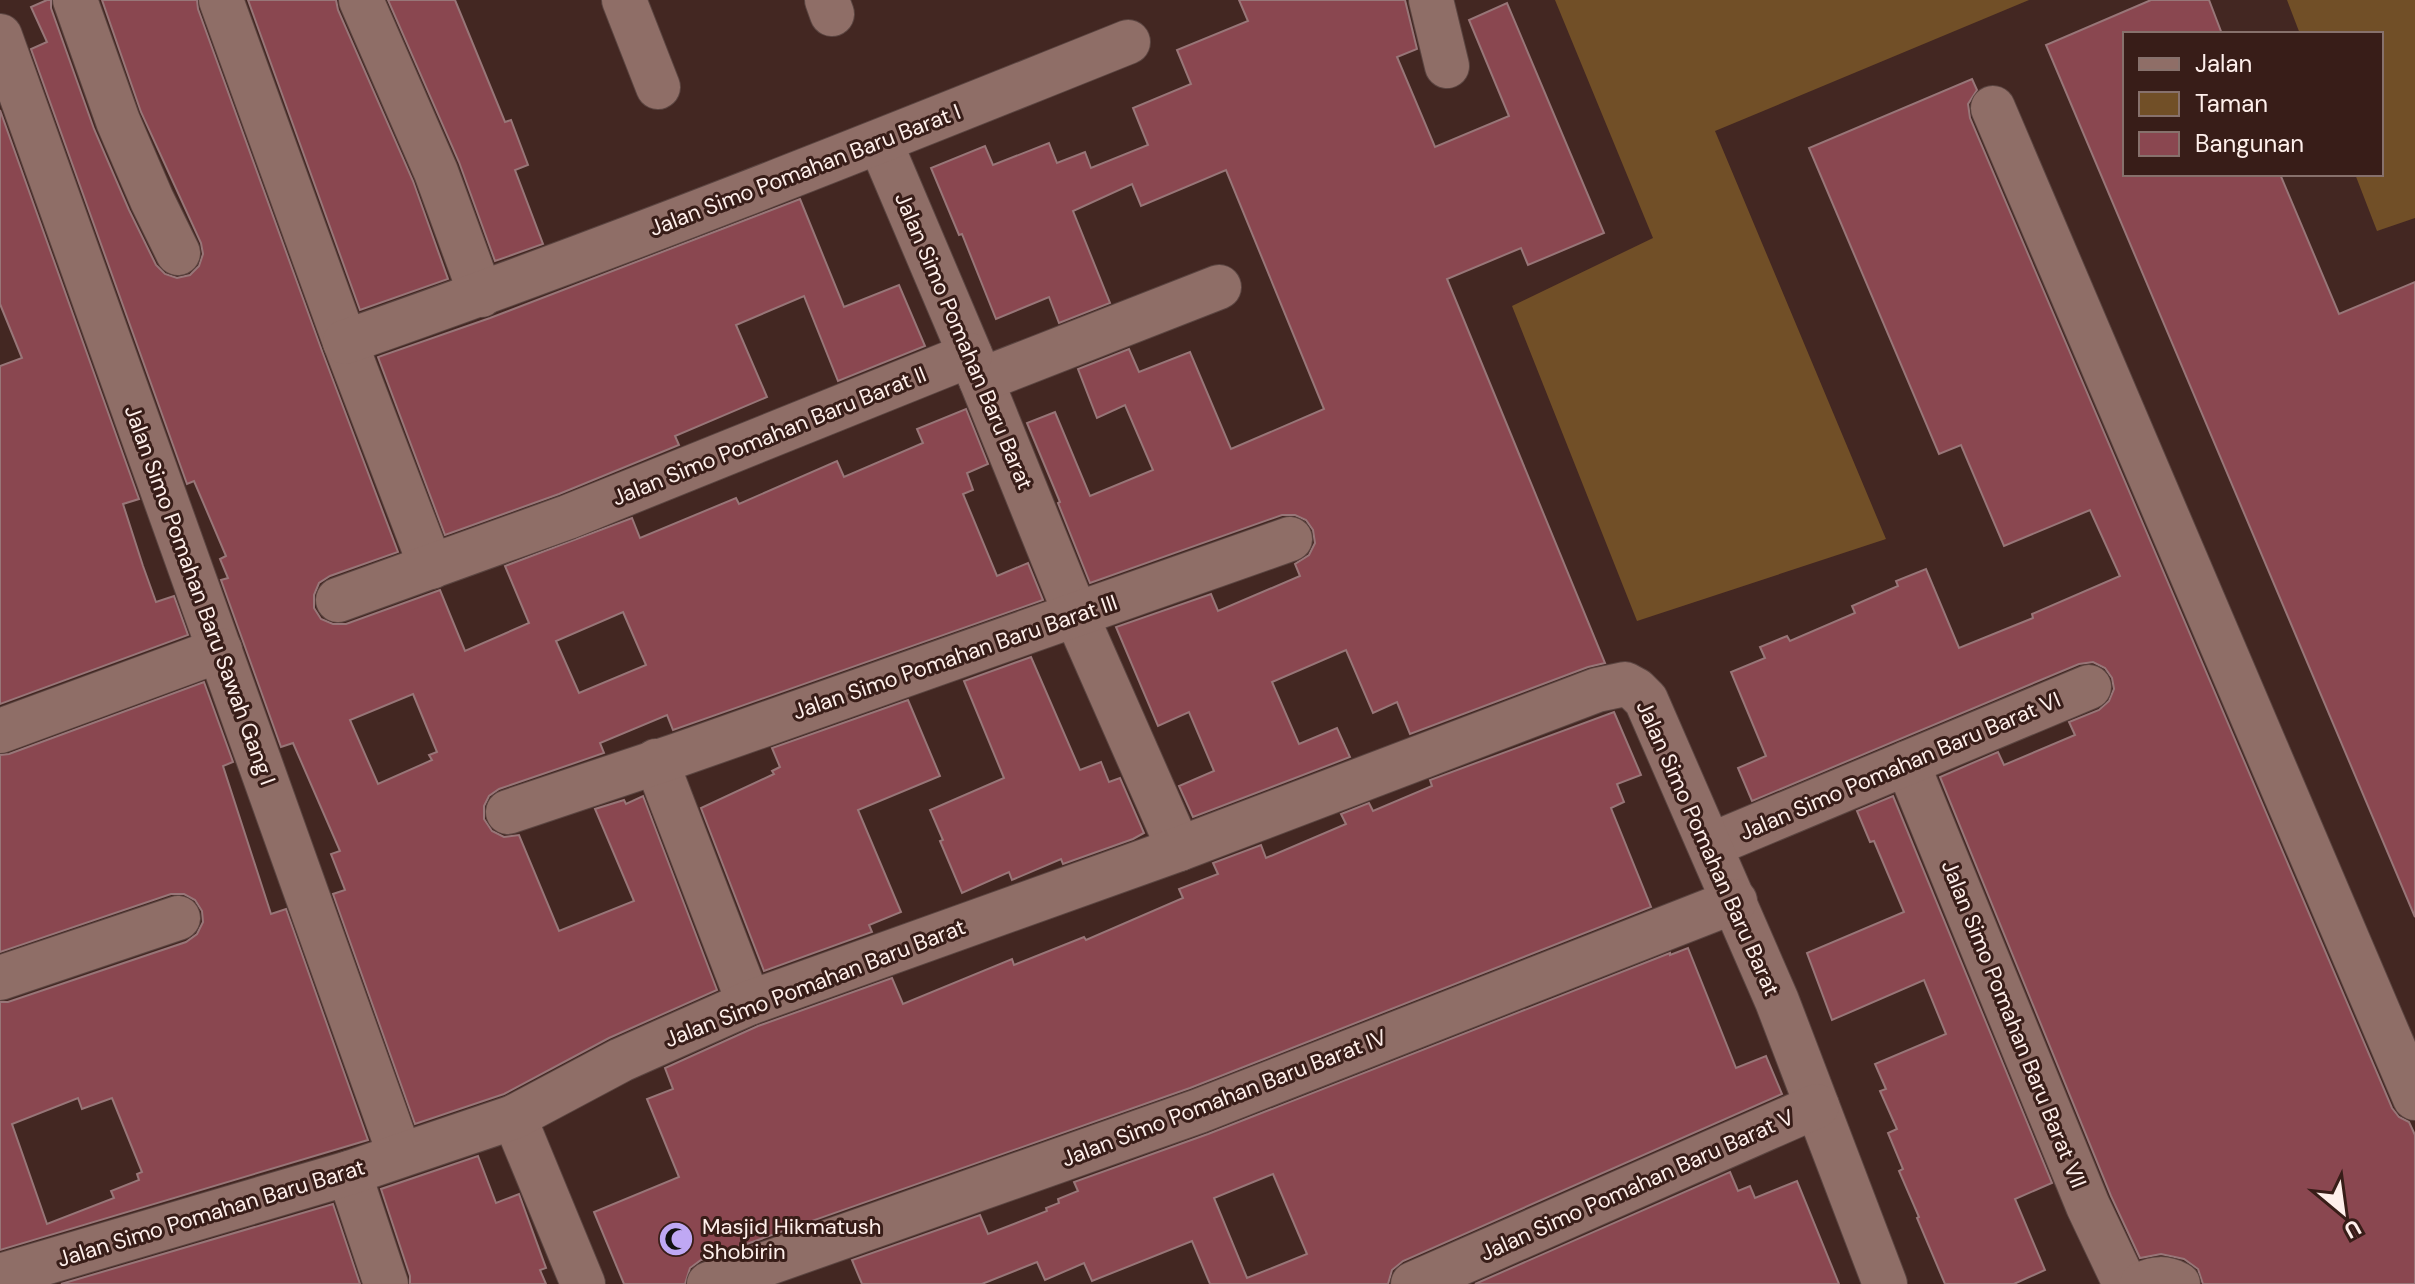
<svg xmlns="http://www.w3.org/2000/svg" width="2415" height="1284" viewBox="0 0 2415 1284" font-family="'DM Sans',sans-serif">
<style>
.green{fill:#714f27}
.building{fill:#8a4750;stroke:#987678;stroke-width:2;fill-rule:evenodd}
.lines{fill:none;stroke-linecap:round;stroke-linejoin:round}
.minor-casing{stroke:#5b4541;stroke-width:46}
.minor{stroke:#8f6e67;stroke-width:44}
.labels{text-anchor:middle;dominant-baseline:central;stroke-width:6;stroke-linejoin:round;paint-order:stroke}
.street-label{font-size:22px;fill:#feefeb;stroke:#381d18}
.poi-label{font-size:22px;fill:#feefeb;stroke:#381d18;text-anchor:start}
</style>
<rect width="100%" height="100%" fill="#432722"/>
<g class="green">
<path d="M 1555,0 L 2029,0 L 1715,131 L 1886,539 L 1637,621 L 1512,306 L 1653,238 Z"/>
<path d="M 2287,0 L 2415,0 L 2415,218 L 2377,231 L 2355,174 L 2381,174 L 2381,34 L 2300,34 Z"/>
</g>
<g class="building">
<path d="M 47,0 L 51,0 L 51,8 L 94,129 L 129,210 L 156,265 L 165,274 L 177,278 L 190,275 L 199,266 L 203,254 L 201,243 L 141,112 L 102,0 L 197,0 L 198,9 L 322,351 L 398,552 L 330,576 L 319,583 L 314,595 L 314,608 L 321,619 L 333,624 L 346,624 L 440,590 L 465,651 L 529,623 L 505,566 L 632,518 L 640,538 L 736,498 L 739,504 L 837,461 L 844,477 L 923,443 L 917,429 L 966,409 L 988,464 L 967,473 L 973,490 L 963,494 L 997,576 L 1028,563 L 1043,600 L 673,730 L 667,715 L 600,743 L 604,753 L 499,789 L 489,796 L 484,806 L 484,819 L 492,831 L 504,837 L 519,835 L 559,931 L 634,901 L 595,809 L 624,800 L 626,804 L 643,796 L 717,990 L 609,1038 L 504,1094 L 415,1124 L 333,894 L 345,890 L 331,854 L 340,851 L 293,743 L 281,747 L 221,580 L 228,578 L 220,559 L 226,556 L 194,481 L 187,484 L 31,49 L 47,42 L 31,7 ZM 623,612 L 646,665 L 579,693 L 556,641 ZM 413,694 L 437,752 L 429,755 L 432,760 L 378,784 L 350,720 Z"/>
<path d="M 248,0 L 336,0 L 338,10 L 413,181 L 448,279 L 360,310 Z"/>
<path d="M 388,0 L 455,0 L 505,122 L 511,120 L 528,165 L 515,170 L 543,244 L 495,261 L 459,162 Z"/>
<path d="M 1239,0 L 1405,0 L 1417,49 L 1397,57 L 1435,147 L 1509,116 L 1469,20 L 1507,3 L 1604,233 L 1528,265 L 1521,248 L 1447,279 L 1605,663 L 1588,667 L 1410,734 L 1397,702 L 1373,713 L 1346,650 L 1272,682 L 1299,744 L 1337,728 L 1350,757 L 1193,817 L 1179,786 L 1214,771 L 1189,712 L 1158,726 L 1116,627 L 1211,594 L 1218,611 L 1300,576 L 1295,564 L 1309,555 L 1315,543 L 1313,530 L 1306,520 L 1295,515 L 1282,515 L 1090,583 L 1058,503 L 1060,502 L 1027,423 L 1055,412 L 1090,496 L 1153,470 L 1125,405 L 1097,418 L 1078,369 L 1129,349 L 1139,372 L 1190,352 L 1231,449 L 1324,409 L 1226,170 L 1141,206 L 1132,184 L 1073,211 L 1110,303 L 1059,323 L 1049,297 L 996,319 L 962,234 L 959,235 L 931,168 L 985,146 L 993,165 L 1049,143 L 1057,163 L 1085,152 L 1091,168 L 1148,145 L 1133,108 L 1191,84 L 1177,50 L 1248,21 Z"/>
<path d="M 2151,0 L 2209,0 L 2222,34 L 2125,34 L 2125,174 L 2280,174 L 2339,314 L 2415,282 L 2415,917 L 2046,45 Z"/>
<path d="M 1972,79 L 1977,90 L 1968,104 L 1970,118 L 2392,1108 L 2399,1117 L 2409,1122 L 2415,1135 L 2415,1284 L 2203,1284 L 2198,1269 L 2184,1259 L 2161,1254 L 2140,1258 L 2111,1196 L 1940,777 L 1998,752 L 2004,765 L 2075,735 L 2069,722 L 2099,710 L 2109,701 L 2114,689 L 2112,678 L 2105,668 L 2093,662 L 2079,664 L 1752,801 L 1738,768 L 1766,756 L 1731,672 L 1765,658 L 1760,647 L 1787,636 L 1790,641 L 1855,613 L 1852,606 L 1898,586 L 1896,581 L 1926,569 L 1959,648 L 2033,618 L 2032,614 L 2120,576 L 2090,510 L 2004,546 L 1961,445 L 1939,454 L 1809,148 Z"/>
<path d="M 0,110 L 139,499 L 123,504 L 143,566 L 156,602 L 174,596 L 188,635 L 0,704 L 0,366 L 22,358 L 0,304 Z"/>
<path d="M 800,199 L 844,307 L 899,285 L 925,346 L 838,381 L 804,296 L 736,325 L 767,397 L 675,436 L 679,445 L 559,494 L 445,535 L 378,357 L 490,318 Z"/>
<path d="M 1031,657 L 1080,770 L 1101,762 L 1109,782 L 1120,778 L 1144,833 L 1133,839 L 1063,864 L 1061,859 L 1012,880 L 1009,872 L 962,893 L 940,841 L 943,840 L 930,810 L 1004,778 L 964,681 Z"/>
<path d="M 204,682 L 233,762 L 223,766 L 271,914 L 286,909 L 368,1140 L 0,1250 L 0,1002 L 8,1002 L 186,942 L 197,934 L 203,922 L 202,911 L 195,900 L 184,894 L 171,894 L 0,952 L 0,755 L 9,754 ZM 78,1098 L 82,1109 L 112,1098 L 142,1172 L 137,1174 L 139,1180 L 111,1191 L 114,1198 L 47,1224 L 12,1124 Z"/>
<path d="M 908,700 L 940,776 L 858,810 L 901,912 L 869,925 L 872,932 L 764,971 L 701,808 L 774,774 L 772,771 L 780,767 L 772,748 Z"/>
<path d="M 1614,712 L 1641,775 L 1617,784 L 1624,802 L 1611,808 L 1651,907 L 1190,1088 L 701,1260 L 690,1268 L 685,1284 L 624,1284 L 594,1212 L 679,1177 L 647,1099 L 673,1089 L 665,1068 L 758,1026 L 892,978 L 903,1004 L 1012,959 L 1014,965 L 1084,937 L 1086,940 L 1183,898 L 1179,889 L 1218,874 L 1213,863 L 1261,845 L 1266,858 L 1346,824 L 1341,814 L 1369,803 L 1373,811 L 1432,786 L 1430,780 Z"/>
<path d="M 1893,796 L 2052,1183 L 2015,1199 L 2045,1270 L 2014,1284 L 1945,1284 L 1917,1218 L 1919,1217 L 1899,1171 L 1903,1169 L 1888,1133 L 1897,1129 L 1880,1091 L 1886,1089 L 1875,1064 L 1946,1034 L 1924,980 L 1832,1020 L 1807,953 L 1904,912 L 1874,841 L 1870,842 L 1857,811 Z"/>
<path d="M 1688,948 L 1736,1068 L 1766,1056 L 1782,1094 L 1403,1261 L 1392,1270 L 1388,1284 L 1210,1284 L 1192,1241 L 1092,1281 L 1084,1263 L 1045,1280 L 1037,1262 L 982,1284 L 862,1284 L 852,1260 L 980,1215 L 988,1234 L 1047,1211 L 1046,1208 L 1059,1203 L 1058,1199 L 1078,1191 L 1074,1182 L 1208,1134 L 1670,953 L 1670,955 ZM 1273,1174 L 1307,1254 L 1247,1278 L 1214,1198 Z"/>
<path d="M 478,1156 L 496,1203 L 519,1194 L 546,1268 L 540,1270 L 546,1284 L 410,1284 L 410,1276 L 381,1189 Z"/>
<path d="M 1730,1172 L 1738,1191 L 1750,1186 L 1755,1198 L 1797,1181 L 1839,1284 L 1475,1284 Z"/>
<path d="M 333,1204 L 360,1284 L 61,1284 Z"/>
</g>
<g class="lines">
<g class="minor-casing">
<g id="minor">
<path d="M 75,0 L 118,121 L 152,200 L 178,253"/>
<path d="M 221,0 L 345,342 L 431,567"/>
<path d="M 361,0 L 436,172 L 481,295"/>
<path d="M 624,0 L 658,87"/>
<path d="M 827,0 L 832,14"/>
<path d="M 1431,0 L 1447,66"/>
<path d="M 0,36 L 400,1155"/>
<path d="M 1993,108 L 2415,1098"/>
<path d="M 880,142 L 981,380 L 1076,615 L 1179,849"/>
<path d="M 345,342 C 609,250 869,146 1128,42"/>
<path d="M 981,380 L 1219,287"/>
<path d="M 338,600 L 568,517 L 970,355"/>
<path d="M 0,731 L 220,650"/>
<path d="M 656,761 L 749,1003"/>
<path d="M 1907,763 L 2088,1206 L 2125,1284"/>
<path d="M 508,812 L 675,756 L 1290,539"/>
<path d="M 1711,845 L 2089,687"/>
<path d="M 0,978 L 178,918"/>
<path d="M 514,1117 L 583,1284"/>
<path d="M 349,1173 L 386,1284"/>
<path d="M 0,1276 L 349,1173 L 514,1117 L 621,1060 L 749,1003 L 1179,849 L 1597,690 L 1625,684 L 1636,690 L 1646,700 L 1777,1001 L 1885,1284"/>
<path d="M 709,1284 L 1199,1111 L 1735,901"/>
<path d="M 1413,1284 L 1817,1106"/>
<path d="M 2142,1284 C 2155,1278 2165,1277 2178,1284"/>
</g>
</g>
<use href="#minor" class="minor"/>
</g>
<defs>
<g id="mosque-disc" transform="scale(1.8)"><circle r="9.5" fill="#bfa8f4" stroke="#381d18"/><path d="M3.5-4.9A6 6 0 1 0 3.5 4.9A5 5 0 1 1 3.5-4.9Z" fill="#111"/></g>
</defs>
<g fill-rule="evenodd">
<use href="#mosque-disc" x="676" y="1239"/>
</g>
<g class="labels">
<g class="street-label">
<text transform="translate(805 170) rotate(-21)">Jalan Simo Pomahan Baru Barat I</text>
<text transform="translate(964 341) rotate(67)">Jalan Simo Pomahan Baru Barat</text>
<text transform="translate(769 436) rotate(-22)">Jalan Simo Pomahan Baru Barat II</text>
<text transform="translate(200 595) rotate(70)">Jalan Simo Pomahan Baru Sawah Gang I</text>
<text transform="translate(955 657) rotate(-19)">Jalan Simo Pomahan Baru Barat III</text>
<text transform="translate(1900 766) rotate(-23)">Jalan Simo Pomahan Baru Barat VI</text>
<text transform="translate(1708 848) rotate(66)">Jalan Simo Pomahan Baru Barat</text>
<text transform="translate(815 983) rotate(-21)">Jalan Simo Pomahan Baru Barat</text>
<text transform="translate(2014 1024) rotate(68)">Jalan Simo Pomahan Baru Barat VII</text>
<text transform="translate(1224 1098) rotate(-21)">Jalan Simo Pomahan Baru Barat IV</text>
<text transform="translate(1637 1185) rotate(-24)">Jalan Simo Pomahan Baru Barat V</text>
<text transform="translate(211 1213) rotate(-17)">Jalan Simo Pomahan Baru Barat</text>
</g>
<g class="poi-label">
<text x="702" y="1226">Masjid Hikmatush<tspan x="702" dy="25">Shobirin</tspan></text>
</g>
</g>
<rect x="2123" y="32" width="260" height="144" fill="#381d18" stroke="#87716c" stroke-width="2"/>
<rect x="2139" y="58" width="40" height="12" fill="#8f6e67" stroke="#87716c" stroke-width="2"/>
<text x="2195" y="72" font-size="24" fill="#feefeb">Jalan</text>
<rect x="2139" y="92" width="40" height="24" fill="#714f27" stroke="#87716c" stroke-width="2"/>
<text x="2195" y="112" font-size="24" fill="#feefeb">Taman</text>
<rect x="2139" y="132" width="40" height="24" fill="#8a4750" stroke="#87716c" stroke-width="2"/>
<text x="2195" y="152" font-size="24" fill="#feefeb">Bangunan</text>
<g transform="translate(2343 1212) rotate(151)" stroke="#381d18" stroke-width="6" paint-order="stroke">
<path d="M0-6L14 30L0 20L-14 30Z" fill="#feefeb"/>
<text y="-12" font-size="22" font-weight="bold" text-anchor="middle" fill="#feefeb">U</text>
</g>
</svg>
